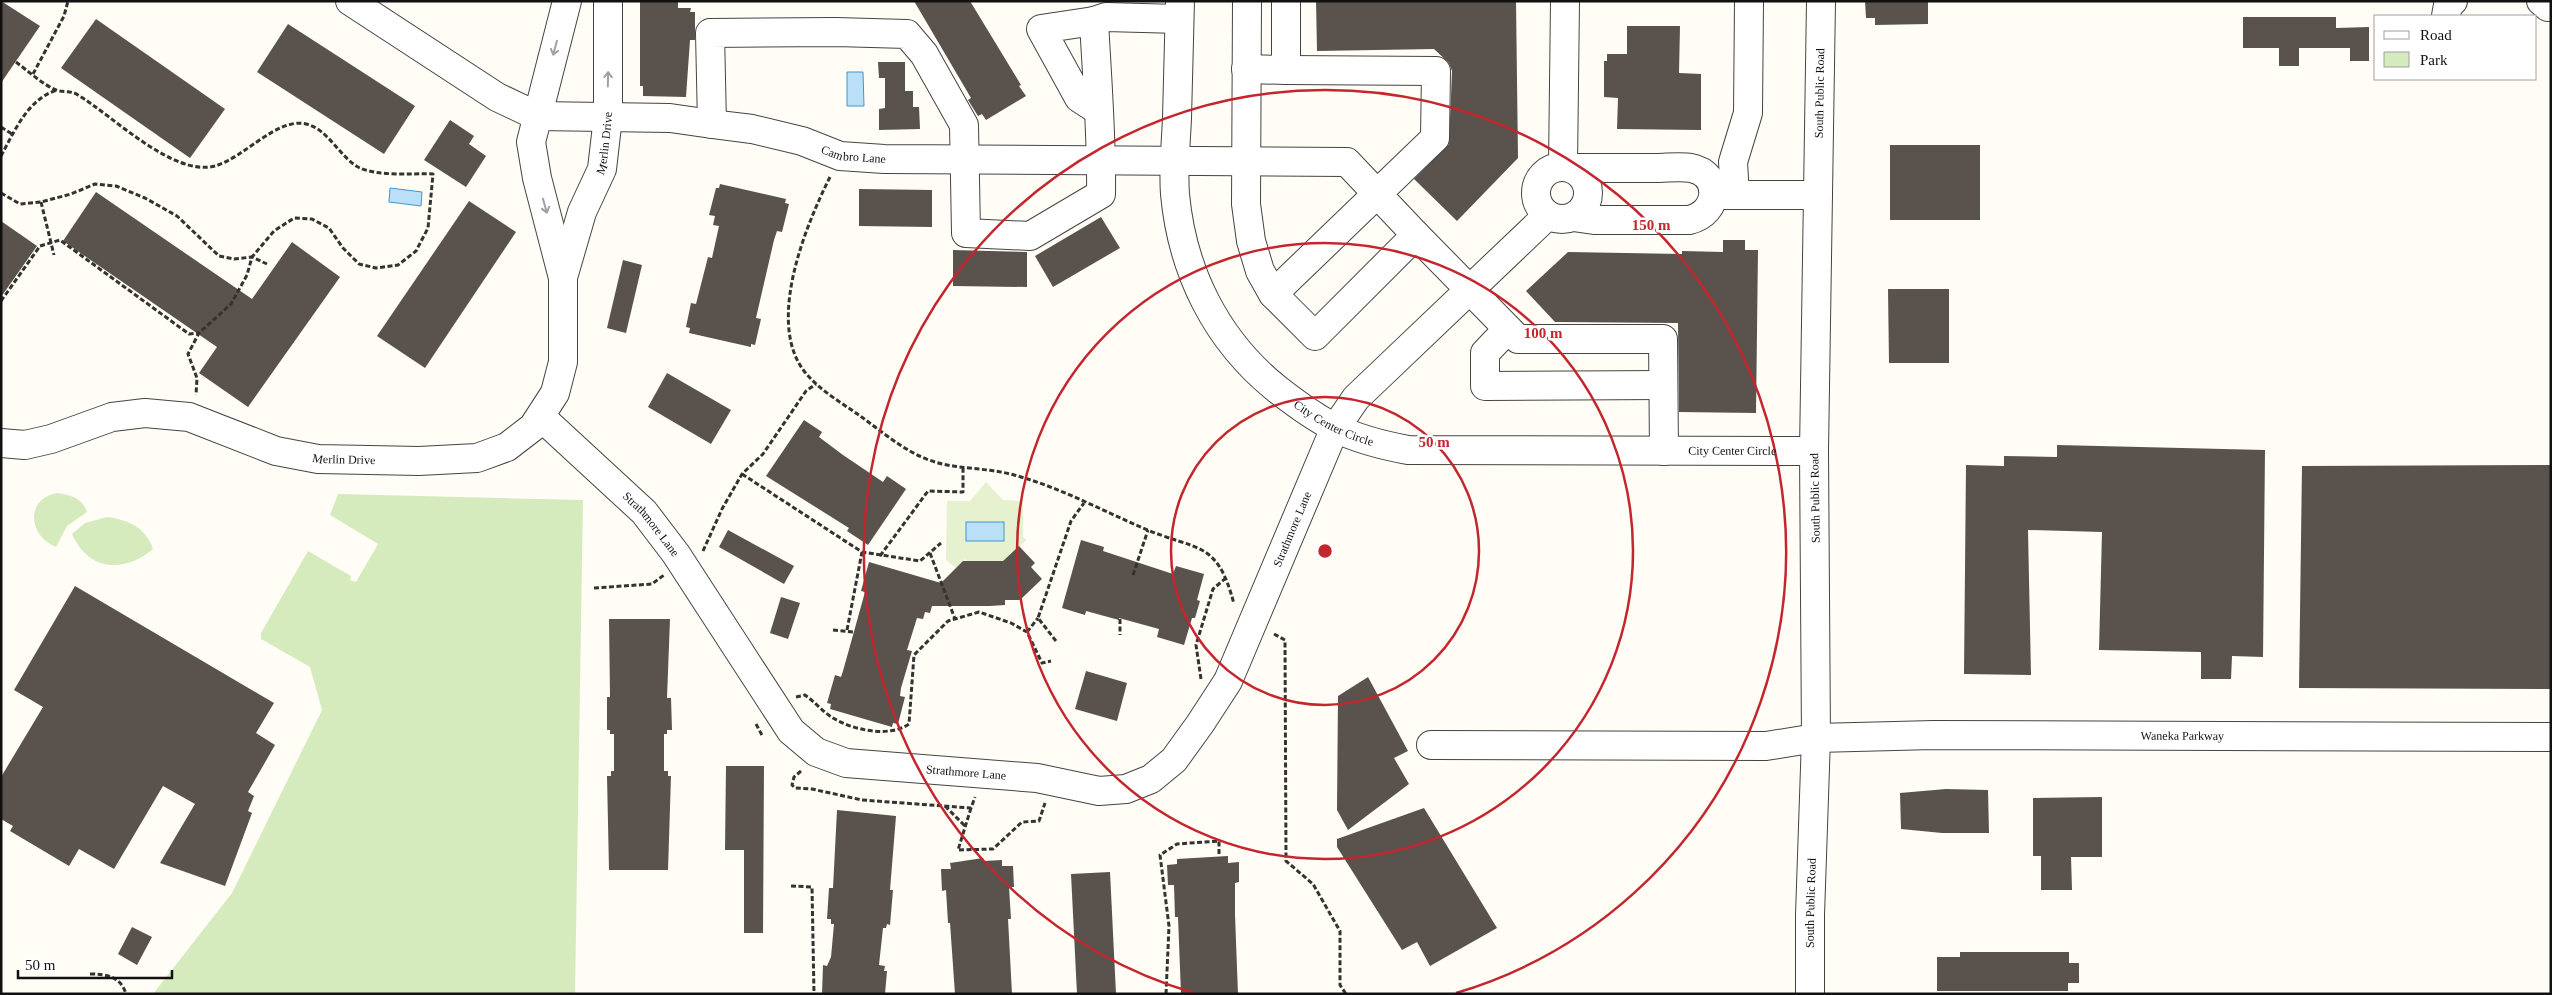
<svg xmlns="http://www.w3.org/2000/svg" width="2552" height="995" viewBox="0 0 2552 995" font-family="Georgia,serif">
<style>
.green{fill:#d5ebbd}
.pitch{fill:#e6f2cf}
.water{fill:#b9e0f7;stroke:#3f96cf}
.building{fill:#5a524d}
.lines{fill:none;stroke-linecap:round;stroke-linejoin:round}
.minor-casing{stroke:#444;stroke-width:30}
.path{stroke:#333;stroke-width:3;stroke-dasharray:5 2.5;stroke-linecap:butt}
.minor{stroke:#fff;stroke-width:28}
.oneway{stroke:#a0a0a0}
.ring{fill:none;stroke:#c4262e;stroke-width:2.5}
.labels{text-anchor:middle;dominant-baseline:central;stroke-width:5;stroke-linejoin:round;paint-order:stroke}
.street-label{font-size:12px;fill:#111;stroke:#fff}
.centre{fill:#c4262e;stroke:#fff;stroke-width:2.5}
.ring-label{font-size:15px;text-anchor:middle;font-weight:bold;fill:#c4262e;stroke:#fff;stroke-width:5;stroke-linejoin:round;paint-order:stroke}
</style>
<rect width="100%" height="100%" fill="#fffdf5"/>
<g class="green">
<path d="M 57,493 C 70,495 83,498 87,512 L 67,526 L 56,547 C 28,536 25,499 57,493 Z"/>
<path d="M 338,494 L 583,500 L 575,994 L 153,994 L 232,893 L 322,710 L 310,667 L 261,639 L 261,633 L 308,551 L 351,576 L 350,580 L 356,582 L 378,544 L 330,515 Z"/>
<path d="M 107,517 C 129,520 145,527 153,549 C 124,573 89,572 72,534 L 85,523 Z"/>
</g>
<path class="pitch" d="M 986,482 L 1003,500 L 1023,501 L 1023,537 L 1027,540 L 1003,561 L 981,574 L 965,559 L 956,568 L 946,560 L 947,501 L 970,501 Z"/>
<g class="water">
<path d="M 847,72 L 863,72 L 864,106 L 847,106 Z"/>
<path d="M 390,188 L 422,192 L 421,206 L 389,202 Z"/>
<rect x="966" y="522" width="38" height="19"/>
</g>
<g class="building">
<path d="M 1,1 L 40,26 L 1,83 Z"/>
<path d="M 640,1 L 678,1 L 678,8 L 691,8 L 690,12 L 695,12 L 695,40 L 690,40 L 686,97 L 643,96 L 643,86 L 640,86 Z"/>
<path d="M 914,1 L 970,1 L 1021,85 L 1019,86 L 1026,96 L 986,120 L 982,114 L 978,116 L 968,100 L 971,98 Z"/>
<path d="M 1316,1 L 1516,1 L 1518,158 L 1457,221 L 1414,179 L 1449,144 L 1452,71 L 1449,63 L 1434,49 L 1317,51 Z"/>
<path d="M 1865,1 L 1928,1 L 1928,24 L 1875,25 L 1875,18 L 1866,18 Z"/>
<path d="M 2243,17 L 2336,17 L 2336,28 L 2369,27 L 2369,61 L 2350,61 L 2350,48 L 2299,48 L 2299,66 L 2279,66 L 2279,48 L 2243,48 Z"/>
<path d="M 96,19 L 225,109 L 190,158 L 61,68 Z"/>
<path d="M 288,24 L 415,106 L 384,154 L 257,72 Z"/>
<path d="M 1627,26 L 1680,26 L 1679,73 L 1701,74 L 1701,130 L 1617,129 L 1618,98 L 1604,97 L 1604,61 L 1607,61 L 1607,54 L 1627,54 Z"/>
<path d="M 878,62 L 905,62 L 905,91 L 913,91 L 913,107 L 919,107 L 920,129 L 879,130 L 879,109 L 885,108 L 885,78 L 879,78 Z"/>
<path d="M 450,120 L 474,136 L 469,144 L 486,156 L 466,187 L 424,160 Z"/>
<rect x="1890" y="145" width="90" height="75"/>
<path d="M 720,184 L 786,199 L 785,203 L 789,204 L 782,232 L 777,231 L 774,240 L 756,318 L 761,319 L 755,345 L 751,344 L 751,347 L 689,333 L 690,328 L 686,327 L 691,303 L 696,304 L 708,257 L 712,258 L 719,226 L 713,225 L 715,216 L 709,215 L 716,188 L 719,188 Z"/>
<path d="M 859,189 L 932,190 L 932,227 L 859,226 Z"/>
<path d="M 96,192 L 252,299 L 292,242 L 340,277 L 248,407 L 199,373 L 217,347 L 63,241 Z"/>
<path d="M 469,201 L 516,232 L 425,368 L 377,336 Z"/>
<path d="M 1101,217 L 1120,248 L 1053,287 L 1035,256 Z"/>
<path d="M 1,221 L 37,246 L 1,297 Z"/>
<path d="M 1723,240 L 1745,240 L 1745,250 L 1758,250 L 1756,413 L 1679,412 L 1678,323 L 1555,322 L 1526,291 L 1568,252 L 1682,254 L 1682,251 L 1723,252 Z"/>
<path d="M 953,250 L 1027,252 L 1027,287 L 953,286 Z"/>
<path d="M 623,260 L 642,265 L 626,333 L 607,328 Z"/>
<path d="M 1888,289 L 1949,289 L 1949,363 L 1889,363 Z"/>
<path d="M 667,373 L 731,410 L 711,444 L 648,407 Z"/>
<path d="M 804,420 L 822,432 L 819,437 L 843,455 L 883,482 L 887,476 L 906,489 L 868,545 L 847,531 L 849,528 L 766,476 Z"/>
<path d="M 2057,445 L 2265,450 L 2263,657 L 2232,656 L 2231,679 L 2201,679 L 2201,652 L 2099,650 L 2102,532 L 2028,530 L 2031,675 L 1964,674 L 1966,465 L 2004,466 L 2004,456 L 2057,457 Z"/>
<path d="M 2551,465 L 2551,689 L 2299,688 L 2302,466 Z"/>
<path d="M 728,530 L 794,566 L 784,584 L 719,547 Z"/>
<path d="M 1081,540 L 1104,547 L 1103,551 L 1173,574 L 1176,566 L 1204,574 L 1197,600 L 1200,601 L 1195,618 L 1192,618 L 1184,645 L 1157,637 L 1159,629 L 1119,618 L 1119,620 L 1086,611 L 1085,615 L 1062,608 Z"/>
<path d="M 1019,546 L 1035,563 L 1031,567 L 1042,579 L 1020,600 L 1005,600 L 1005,605 L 990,606 L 932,606 L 930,613 L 925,612 L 923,619 L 917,618 L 907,650 L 912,651 L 901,688 L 900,696 L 905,697 L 898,724 L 893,723 L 892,727 L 830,709 L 831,704 L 827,703 L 835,675 L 841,677 L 843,671 L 865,592 L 861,591 L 869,562 L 941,583 L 963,561 L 1003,561 Z"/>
<path d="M 75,586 L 274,703 L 256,733 L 275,745 L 248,792 L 254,796 L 248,811 L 252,813 L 225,886 L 160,863 L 195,804 L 163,786 L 114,869 L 79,849 L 69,866 L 10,831 L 13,826 L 1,819 L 1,777 L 43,707 L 14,690 Z"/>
<path d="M 781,597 L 800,603 L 788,639 L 770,633 Z"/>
<path d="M 609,619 L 670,619 L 667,698 L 671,698 L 672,730 L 667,730 L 667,734 L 664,734 L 664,771 L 668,771 L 668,776 L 671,776 L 668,870 L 609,870 L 607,776 L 611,776 L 611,771 L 614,771 L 614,734 L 610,734 L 610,730 L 607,730 L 607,697 L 610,697 Z"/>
<path d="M 1086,671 L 1127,683 L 1117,721 L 1075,709 Z"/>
<path d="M 1368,677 L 1408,751 L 1394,758 L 1409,784 L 1348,830 L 1337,810 L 1338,696 Z"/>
<path d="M 726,766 L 764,766 L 763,933 L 744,933 L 744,850 L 725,850 Z"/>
<path d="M 1946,789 L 1988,790 L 1989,833 L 1942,833 L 1901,829 L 1900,793 Z"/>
<path d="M 2102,797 L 2102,857 L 2071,857 L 2072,890 L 2041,890 L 2041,856 L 2033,856 L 2033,798 Z"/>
<path d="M 1424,808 L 1497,928 L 1430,966 L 1417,942 L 1402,950 L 1337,847 L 1337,839 Z"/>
<path d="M 837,810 L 896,816 L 890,890 L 893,890 L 890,925 L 887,924 L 886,928 L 883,928 L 879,965 L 885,966 L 884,971 L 887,971 L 885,994 L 822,994 L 823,965 L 827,966 L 831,957 L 834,924 L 831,924 L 831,919 L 827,919 L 829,888 L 833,888 Z"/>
<path d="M 1228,856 L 1228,863 L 1239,862 L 1239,882 L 1235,883 L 1235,915 L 1238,994 L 1181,994 L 1178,917 L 1175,917 L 1174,885 L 1168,885 L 1167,865 L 1177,864 L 1177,859 Z"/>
<path d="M 983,858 L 984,861 L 1002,860 L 1002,866 L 1013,866 L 1014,887 L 1009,887 L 1011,919 L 1008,919 L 1012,994 L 955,994 L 950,923 L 948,923 L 946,890 L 942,891 L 941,869 L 951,869 L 950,863 Z"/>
<path d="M 1110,872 L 1116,994 L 1077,994 L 1071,874 Z"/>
<path d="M 132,927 L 152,937 L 137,965 L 118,954 Z"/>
<path d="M 1960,952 L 2069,952 L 2069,963 L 2079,963 L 2079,983 L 2068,983 L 2068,991 L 1937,991 L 1937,957 L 1960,957 Z"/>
</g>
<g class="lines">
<g class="minor-casing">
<g id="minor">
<path id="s1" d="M 350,1 L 497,97 L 537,116 L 670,118 L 712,124 L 752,129 L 802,141 L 840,156 L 884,159 L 1347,162 L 1416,235 L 1315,336 L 1273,294 L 1435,138 L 1436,71 L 1286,70"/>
<path id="s2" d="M 1180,1 C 1179,40 1178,79 1177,118 C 1176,143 1173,169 1175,194 C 1182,271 1216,340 1277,389 C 1324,426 1349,439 1408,450 L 1814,451"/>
<path d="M 1247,1 L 1246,204 L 1251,241 L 1260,271 L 1273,294"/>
<path d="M 2541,1 L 2548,7"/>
<path d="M 2446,16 L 2448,5 L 2453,1"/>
<path d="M 1094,21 L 1106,17 L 1179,19"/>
<path d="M 1246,69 L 1286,70 L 1286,1"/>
<path d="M 712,124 L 710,33 L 836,32 L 907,34 L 924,54 L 964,125 L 966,233 L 1030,236 L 1101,194 C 1102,137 1097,79 1094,21 L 1041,29 L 1079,98 L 1099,111"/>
<path d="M 1563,166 L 1565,1"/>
<circle cx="1562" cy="193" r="26"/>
<path d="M 1572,168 C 1600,168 1628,168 1656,168 C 1667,168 1680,166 1691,168 C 1722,174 1720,213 1689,220 L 1594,220 L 1573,217"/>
<path d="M 1716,195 L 1818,195"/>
<path d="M 1735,195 L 1733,162 L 1748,113 L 1749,1"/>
<path d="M 1416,235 L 1518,339 L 1663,339 L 1664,451"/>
<path id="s3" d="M 564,274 L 582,212 L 602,169 L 608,117 L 608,1"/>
<path d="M 1508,329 L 1485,353 L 1485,386 L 1663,385"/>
<path id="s4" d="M 541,417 L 644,512 L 676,554 L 791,731 L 816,752 L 846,763 L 1037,778 L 1099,791 L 1126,789 L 1151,779 L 1174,760 L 1200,724 L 1228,681 L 1334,430 L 1356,398 L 1548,215"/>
<path id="s5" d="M 1,443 L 25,445 L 51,439 L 112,417 L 145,413 L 189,417 L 276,451 L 318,459 L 419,461 L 477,458 L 507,447 L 533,427 L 555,393 L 563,362 L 563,278 L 537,178 L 531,142 L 567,1"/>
<path id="s6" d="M 1431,745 L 1766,746 L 1816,738 L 1934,735 L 2551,737"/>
<path id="s7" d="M 1810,994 L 1810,915 L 1816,738 L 1814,451 L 1821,1"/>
</g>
</g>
<g class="path">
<path d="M 16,62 C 28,71 42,84 56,90 C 63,93 71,90 78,95 C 113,116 173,177 215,166 C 244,158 277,117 306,124 C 328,129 339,156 358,167 C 377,177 413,173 433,174 L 428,228 L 416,251 L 398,265 L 376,268 L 359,264 L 343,248 L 329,228 L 312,219 L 294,218 L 274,231 L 252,257 L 247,275 L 231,304 L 199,333 L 188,354 L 197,378 L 196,395"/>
<path d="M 33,74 L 64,16 L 68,1"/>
<path d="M 1,127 L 12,134"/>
<path d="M 1,156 C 15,130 28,99 57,90"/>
<path d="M 830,177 C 806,225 766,321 804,371 C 818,389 840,402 859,415 C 881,431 904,451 929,460 C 956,470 986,467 1014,475 C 1059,487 1101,510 1143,528 C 1198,552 1217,539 1234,604"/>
<path d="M 1,193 L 20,204 L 41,202 L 71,194 L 95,184 L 116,186 L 145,198 L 177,216 L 219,256 L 234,259 L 252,257 L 267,264"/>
<path d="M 41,202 L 54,255"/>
<path d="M 1,301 L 40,246 L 60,240 L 189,334 L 198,333"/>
<path d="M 742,474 L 862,552 L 920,561 L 941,543"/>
<path d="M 703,551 L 722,509 L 742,474 L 763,454 L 806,391 L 816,384"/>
<path d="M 930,553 L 955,619"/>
<path d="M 880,556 L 928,491 L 963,492 L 963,468"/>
<path d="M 1133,575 L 1148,530"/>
<path d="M 594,588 L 652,584 L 664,575"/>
<path d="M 1120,619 L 1120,635"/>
<path d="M 833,630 L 854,632"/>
<path d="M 847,630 L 862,552"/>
<path d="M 1027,632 L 1038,618"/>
<path d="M 1274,634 L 1285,640 L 1286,861 L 1313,884 L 1340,931 L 1340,985 L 1346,994"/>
<path d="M 1056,641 L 1038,618 L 1071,521 L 1084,503"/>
<path d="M 1201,679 L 1196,645 L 1213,589 L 1227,577"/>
<path d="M 796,697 L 805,695 C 815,702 823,712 833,718 C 853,730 889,738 909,724 L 914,655 L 948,621 L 979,612 L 1011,623 L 1027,632 L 1042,663 L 1051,661"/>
<path d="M 756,724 L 763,737"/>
<path d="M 801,771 L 794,777 L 792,785 L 795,788 L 812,789 L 862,800 L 971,808 L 975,797"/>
<path d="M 945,806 L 965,826"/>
<path d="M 971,808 L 958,850 L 993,849 L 1022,822 L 1039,821 L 1045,803"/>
<path d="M 791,886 L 812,887 L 814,994"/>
<path d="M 90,974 C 107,974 121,977 126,994"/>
<path d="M 1559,993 L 1559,994"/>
<path d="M 1166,994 L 1169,926 L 1160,855 L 1177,844 L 1219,841 L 1219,856"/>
</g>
<use href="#minor" class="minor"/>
</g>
<defs><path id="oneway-shaft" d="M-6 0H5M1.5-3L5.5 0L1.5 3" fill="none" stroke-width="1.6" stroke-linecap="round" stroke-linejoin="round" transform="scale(1.25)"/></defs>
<g class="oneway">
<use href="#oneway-shaft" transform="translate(555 48) rotate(105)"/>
<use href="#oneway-shaft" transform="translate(608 79) rotate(-89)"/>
<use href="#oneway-shaft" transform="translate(545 206) rotate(74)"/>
</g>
<g class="ring">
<circle cx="1325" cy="551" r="154"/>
<circle cx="1325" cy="551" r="308"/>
<path d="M1194 993A461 461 0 1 1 1456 993"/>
</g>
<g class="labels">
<g class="street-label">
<text stroke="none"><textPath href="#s7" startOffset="901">South Public Road</textPath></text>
<text stroke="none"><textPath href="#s3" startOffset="138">Merlin Drive</textPath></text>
<text stroke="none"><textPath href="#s1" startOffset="541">Cambro Lane</textPath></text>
<text stroke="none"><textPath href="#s2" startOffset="486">City Center Circle</textPath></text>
<text stroke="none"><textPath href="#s2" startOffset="890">City Center Circle</textPath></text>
<text stroke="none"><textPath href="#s5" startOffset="355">Merlin Drive</textPath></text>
<text transform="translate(1815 498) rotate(-91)">South Public Road</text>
<text stroke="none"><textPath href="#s4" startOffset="154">Strathmore Lane</textPath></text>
<text stroke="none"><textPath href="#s4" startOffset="1068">Strathmore Lane</textPath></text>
<text stroke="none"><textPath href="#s6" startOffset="752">Waneka Parkway</textPath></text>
<text stroke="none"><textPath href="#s4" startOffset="589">Strathmore Lane</textPath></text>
<text stroke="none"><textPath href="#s7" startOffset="91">South Public Road</textPath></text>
</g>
</g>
<circle cx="1325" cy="551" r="8" class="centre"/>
<g class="ring-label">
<text x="1651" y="230">150 m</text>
<text x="1543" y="338">100 m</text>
<text x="1434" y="447">50 m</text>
</g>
<rect width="2552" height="995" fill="none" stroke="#111111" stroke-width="5"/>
<rect x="2374" y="15" width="162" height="65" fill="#ffffff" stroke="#a0a0a0"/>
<rect x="2384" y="31" width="25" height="8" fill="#ffffff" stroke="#a0a0a0"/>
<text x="2420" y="40" font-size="15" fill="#111111">Road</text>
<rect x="2384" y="52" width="25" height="15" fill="#d5ebbd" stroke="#a0a0a0"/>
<text x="2420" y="65" font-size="15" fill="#111111">Park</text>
<path d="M18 970v8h154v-8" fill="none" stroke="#111111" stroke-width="2.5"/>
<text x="25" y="970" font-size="15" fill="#111111" stroke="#ffffff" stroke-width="4" paint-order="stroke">50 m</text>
</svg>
